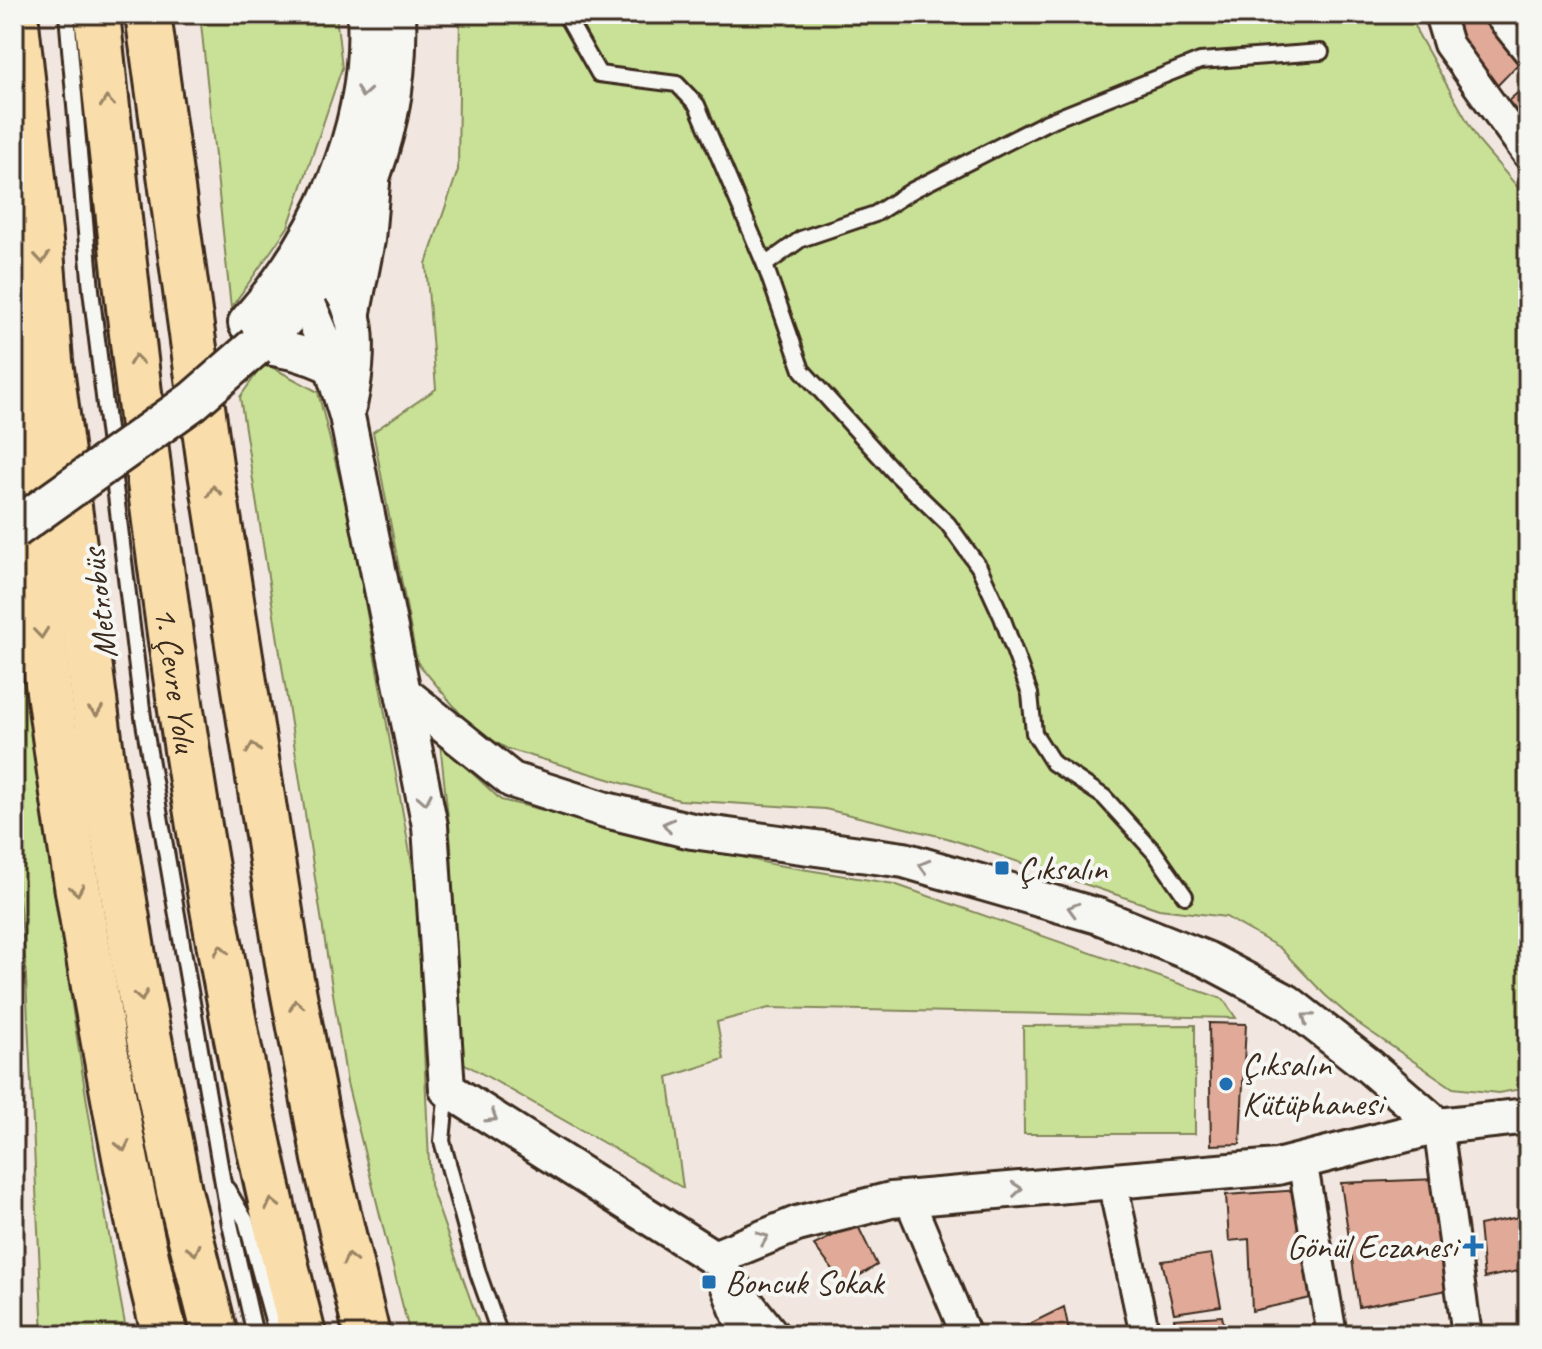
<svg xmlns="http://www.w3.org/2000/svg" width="1542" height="1349" viewBox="0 0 1542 1349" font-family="Caveat,sans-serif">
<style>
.green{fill:#c9e197;stroke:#82865a;stroke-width:2}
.building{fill:#e1aa98;stroke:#3b2a1e;stroke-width:2}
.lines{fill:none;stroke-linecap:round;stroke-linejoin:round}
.service-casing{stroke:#3b2a1e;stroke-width:20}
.minor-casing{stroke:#3b2a1e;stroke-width:34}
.tertiary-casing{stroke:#3b2a1e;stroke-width:40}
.secondary-casing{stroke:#3b2a1e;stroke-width:44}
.trunk-casing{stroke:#3b2a1e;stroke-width:50}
.service{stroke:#f6f6f2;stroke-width:14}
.minor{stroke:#f6f6f2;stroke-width:28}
.tertiary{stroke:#f6f6f2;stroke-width:34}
.secondary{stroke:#f6f6f2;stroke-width:38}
.trunk{stroke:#f9ddab;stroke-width:44}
.secondary-bridge-casing{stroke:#3b2a1e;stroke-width:44;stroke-linecap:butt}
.secondary-bridge{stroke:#f6f6f2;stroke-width:38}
.oneway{stroke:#989088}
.oneway2{stroke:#9a8464}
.poi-dot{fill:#1f6fb2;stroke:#f6f6f2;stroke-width:3}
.labels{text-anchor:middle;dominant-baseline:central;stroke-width:8;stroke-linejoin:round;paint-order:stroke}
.street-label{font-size:34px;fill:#3b2a1e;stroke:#f6f6f2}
.poi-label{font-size:34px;fill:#3b2a1e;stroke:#f6f6f2;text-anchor:start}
</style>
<rect width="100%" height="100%" fill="#f2e7e0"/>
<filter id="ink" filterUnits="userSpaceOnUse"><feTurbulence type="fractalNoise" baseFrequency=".0125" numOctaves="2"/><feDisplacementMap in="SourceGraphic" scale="16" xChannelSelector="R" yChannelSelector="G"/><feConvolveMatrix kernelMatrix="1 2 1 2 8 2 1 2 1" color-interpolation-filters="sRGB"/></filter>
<g filter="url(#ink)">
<g class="green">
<path d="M 200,14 L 336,14 L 342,68 L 288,227 L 231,308 Z"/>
<path d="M 460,14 L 1412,14 L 1417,32 L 1479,142 L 1528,199 L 1528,1088 L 1498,1093 L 1453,1088 L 1356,1022 L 1325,995 L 1280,948 L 1226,917 L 1159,909 L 947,838 L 825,809 L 679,800 L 508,749 L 474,730 L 417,662 L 373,432 L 436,389 L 426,264 L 458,170 Z"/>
<path d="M 264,363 L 318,392 L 351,524 L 417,892 L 430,1185 L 483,1335 L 410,1335 L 347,1083 L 240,397 Z"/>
<path d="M 14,575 C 45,830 80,1083 127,1335 L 43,1335 L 25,957 L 14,849 Z"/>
<path d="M 440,743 L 501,800 L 771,864 L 894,884 L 1223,999 L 1236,1018 L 769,1008 L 717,1022 L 724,1059 L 668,1077 L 683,1188 L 458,1060 L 451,845 Z"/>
<path d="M 1195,1025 L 1195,1134 L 1024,1134 L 1023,1026 Z"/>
</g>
<g class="building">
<path d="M 1449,14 L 1482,14 L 1523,59 L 1496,87 L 1457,42 Z"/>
<path d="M 1528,84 L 1528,124 L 1508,101 Z"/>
<path d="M 1209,1023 L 1246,1024 L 1240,1144 L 1211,1145 Z"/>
<path d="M 1437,1179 L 1453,1289 L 1359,1307 L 1341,1183 Z"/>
<path d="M 1300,1190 L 1315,1297 L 1252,1311 L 1249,1239 L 1229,1241 L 1226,1195 Z"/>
<path d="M 1528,1215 L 1528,1269 L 1484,1278 L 1479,1225 Z"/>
<path d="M 857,1224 L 877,1265 L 844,1285 L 814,1245 Z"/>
<path d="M 1211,1254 L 1221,1306 L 1174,1313 L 1162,1261 Z"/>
<path d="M 1064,1307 L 1070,1335 L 1007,1335 Z"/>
<path d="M 1222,1316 L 1226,1335 L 1177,1335 L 1174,1319 Z"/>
<path d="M 865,1324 L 871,1335 L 848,1335 Z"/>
</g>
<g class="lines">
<g class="service-casing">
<g id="service">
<path d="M 67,14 L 91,290 L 143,717 L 230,1224 L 255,1335"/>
<path d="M 565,14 L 599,74 L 677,84 L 697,105 L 765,265 L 802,370 L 895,473 L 948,524 L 979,567 L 1002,617 L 1030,694 L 1034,733 L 1053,763 L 1104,797 L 1155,853 L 1185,896"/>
<path d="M 765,265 L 801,239 L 875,214 L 913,190 L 1047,122 L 1200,61 L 1321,52"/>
<path d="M 447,1089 L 442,1141 L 478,1273 L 500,1335"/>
<path d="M 227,1189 L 246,1221 L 277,1335"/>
</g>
</g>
<g class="minor-casing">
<g id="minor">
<path d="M 1439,14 L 1448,44 L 1528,155"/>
<path d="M 1498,14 L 1528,51"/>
<path d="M 1438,1126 L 1467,1335"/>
<path d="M 1302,1160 L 1332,1335"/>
<path d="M 1112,1181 L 1145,1335"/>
<path d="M 909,1199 L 966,1335"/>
<path d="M 714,1258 L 775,1335"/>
<path d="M 725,1285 L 744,1335"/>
</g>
</g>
<g class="tertiary-casing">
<g id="tertiary">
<path d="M 323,273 C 365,298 358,363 349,405"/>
<path d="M 305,297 L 326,346 L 347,416 L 430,826 L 447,1089 L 714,1258 L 797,1224 L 891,1200 L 1277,1167 L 1438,1126 L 1528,1116"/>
<path d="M 352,317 L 367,240 L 372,183"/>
<path d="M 256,346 C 284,348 307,354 332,366"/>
<path d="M 406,695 L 512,780 L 606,810 L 692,831 L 904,860 L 1098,916 L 1206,959 L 1287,1002 L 1369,1066 L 1438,1126"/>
</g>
</g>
<g class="secondary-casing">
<g id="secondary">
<path d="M 248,323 C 323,238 373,129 367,14"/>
<path d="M 256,346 C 349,266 401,137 396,14"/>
</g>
</g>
<g class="trunk-casing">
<g id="trunk">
<path d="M 15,14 L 41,251 L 50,361 L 105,784 L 135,968 L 179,1191 L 215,1335"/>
<path id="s1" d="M 97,14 C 144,458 193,902 303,1335"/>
<path d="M 148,14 L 211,472 L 289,969 L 325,1159 L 367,1335"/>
<path d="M 14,332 C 28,555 57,777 96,998 C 116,1111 136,1224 165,1335"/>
</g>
</g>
<use href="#service" class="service"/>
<use href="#minor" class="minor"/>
<use href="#tertiary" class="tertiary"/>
<use href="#secondary" class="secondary"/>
<use href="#trunk" class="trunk"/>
<g class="secondary-bridge-casing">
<path id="secondary-bridge" d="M 14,529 L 193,401 L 256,346"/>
</g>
<use href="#secondary-bridge" class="secondary-bridge"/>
</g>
<defs><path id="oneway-chevron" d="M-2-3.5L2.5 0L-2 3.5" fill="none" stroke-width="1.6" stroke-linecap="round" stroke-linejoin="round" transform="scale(2)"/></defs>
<g class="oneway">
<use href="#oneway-chevron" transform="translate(363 92) rotate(100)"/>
<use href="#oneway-chevron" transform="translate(425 799) rotate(79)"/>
<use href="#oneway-chevron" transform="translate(668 825) rotate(-166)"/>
<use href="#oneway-chevron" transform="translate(924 866) rotate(-164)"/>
<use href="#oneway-chevron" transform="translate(1073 909) rotate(-164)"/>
<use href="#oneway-chevron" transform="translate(1307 1018) rotate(-143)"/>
<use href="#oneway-chevron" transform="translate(492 1117) rotate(32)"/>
<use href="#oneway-chevron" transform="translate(1017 1189) rotate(-5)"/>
<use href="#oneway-chevron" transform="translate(763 1238) rotate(-22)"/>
</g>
<g class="oneway2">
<use href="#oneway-chevron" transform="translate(107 102) rotate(-96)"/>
<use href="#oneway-chevron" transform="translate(42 258) rotate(85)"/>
<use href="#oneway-chevron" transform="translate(136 360) rotate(-96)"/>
<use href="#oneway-chevron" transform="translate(214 491) rotate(-98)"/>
<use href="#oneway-chevron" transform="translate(41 633) rotate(84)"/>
<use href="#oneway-chevron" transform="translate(96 711) rotate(83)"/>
<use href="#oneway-chevron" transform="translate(253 748) rotate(-99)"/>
<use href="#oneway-chevron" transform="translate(77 890) rotate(80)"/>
<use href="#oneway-chevron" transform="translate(221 950) rotate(-100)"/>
<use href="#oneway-chevron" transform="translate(141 996) rotate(79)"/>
<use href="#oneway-chevron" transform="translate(296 1005) rotate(-101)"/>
<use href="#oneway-chevron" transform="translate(123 1146) rotate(78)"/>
<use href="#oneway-chevron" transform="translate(272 1204) rotate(-103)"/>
<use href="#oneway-chevron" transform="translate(194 1250) rotate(76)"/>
<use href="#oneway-chevron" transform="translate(349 1259) rotate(-104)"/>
</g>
</g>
<g class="poi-dot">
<rect x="994" y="860" width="16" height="16" rx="4"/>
<circle cx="1226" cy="1084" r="8"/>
<path d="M1469 1234h8v8h8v8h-8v8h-8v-8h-8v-8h8z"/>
<rect x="701" y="1274" width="16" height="16" rx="4"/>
</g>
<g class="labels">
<g class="street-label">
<text transform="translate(99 604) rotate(-97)">Metrobüs</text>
<text stroke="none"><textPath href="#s1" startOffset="670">1. Çevre Yolu</textPath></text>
</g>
<g class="poi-label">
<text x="1018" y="868">Çıksalın</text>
<text x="1242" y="1064">Çıksalın<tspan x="1242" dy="39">Kütüphanesi</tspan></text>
<text x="1457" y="1246" text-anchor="end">Gönül Eczanesi</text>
<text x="725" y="1282">Boncuk Sokak</text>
</g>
</g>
<rect width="1542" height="1349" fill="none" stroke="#f6f6f2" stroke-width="48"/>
<rect x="24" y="24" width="1494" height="1301" fill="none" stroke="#3b2a1e" stroke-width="3" filter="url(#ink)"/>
</svg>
